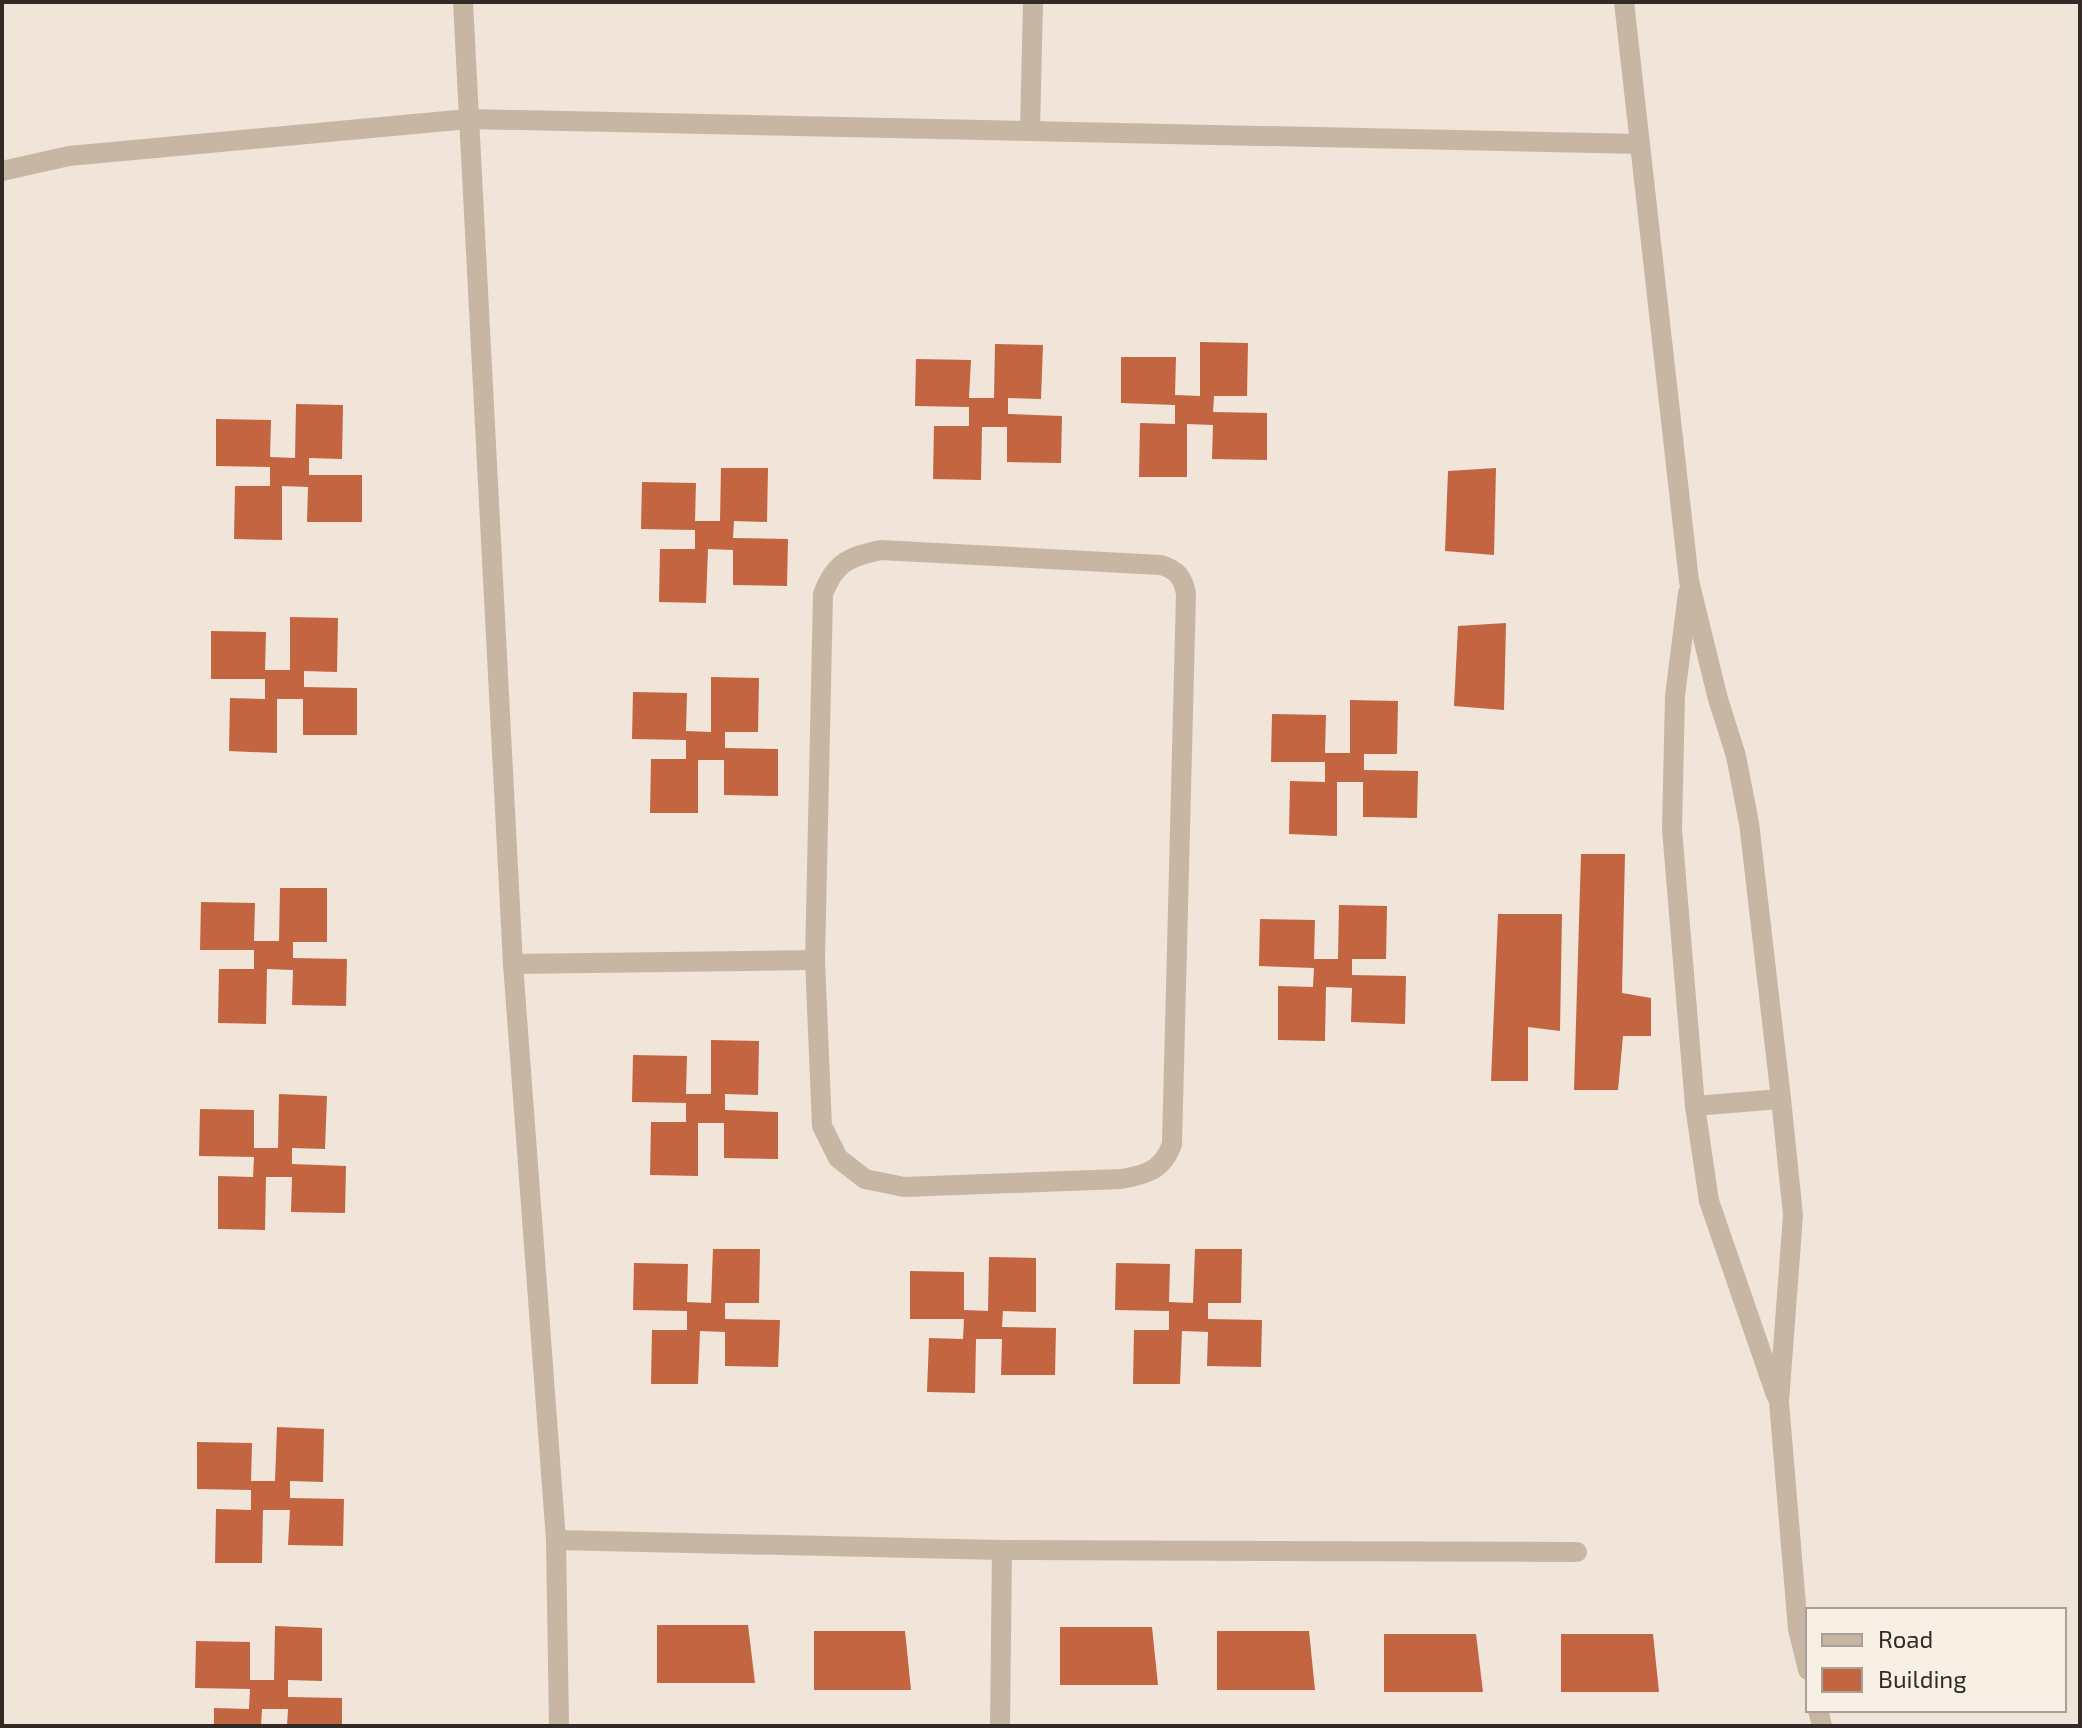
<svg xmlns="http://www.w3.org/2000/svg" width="2082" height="1728" viewBox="0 0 2082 1728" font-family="'Exo 2',sans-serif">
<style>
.building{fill:#c46542}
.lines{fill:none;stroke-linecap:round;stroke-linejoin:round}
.minor{stroke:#c8b6a4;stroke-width:20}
</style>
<rect width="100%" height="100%" fill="#f0e5d8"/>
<g class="building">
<path d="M 1200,342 L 1248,343 L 1247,396 L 1214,396 L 1213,412 L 1267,413 L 1267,460 L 1212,459 L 1213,425 L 1187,424 L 1187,477 L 1139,477 L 1140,423 L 1175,424 L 1175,405 L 1121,403 L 1121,357 L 1176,357 L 1175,395 L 1200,396 Z"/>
<path d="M 995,344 L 1043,345 L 1041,399 L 1008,398 L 1008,414 L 1062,416 L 1061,463 L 1007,462 L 1007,427 L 982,427 L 981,480 L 933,479 L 934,426 L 969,426 L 969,407 L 915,406 L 916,359 L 971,360 L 969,398 L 994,398 Z"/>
<path d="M 296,404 L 343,405 L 342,459 L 309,458 L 309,475 L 362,475 L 362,522 L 307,522 L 308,487 L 282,486 L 282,540 L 234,539 L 235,486 L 270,486 L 270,467 L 216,466 L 216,419 L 271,420 L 270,457 L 295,458 Z"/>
<path d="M 721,468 L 768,468 L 767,522 L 734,521 L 733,538 L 788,539 L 787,586 L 733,585 L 733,550 L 708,549 L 706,603 L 659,602 L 660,549 L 695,549 L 695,530 L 641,529 L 642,482 L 696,483 L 695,521 L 720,521 Z"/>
<path d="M 1496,468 L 1494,555 L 1445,551 L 1448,471 Z"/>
<path d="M 290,617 L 338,618 L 337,672 L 304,671 L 304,687 L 357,688 L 357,735 L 303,735 L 303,699 L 277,699 L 277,753 L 229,751 L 230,698 L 265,699 L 265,679 L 211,679 L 211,631 L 266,632 L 265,670 L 290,670 Z"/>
<path d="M 1506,623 L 1504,710 L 1454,706 L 1458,626 Z"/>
<path d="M 711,677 L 759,678 L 758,732 L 725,732 L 725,748 L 778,749 L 778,796 L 724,795 L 724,760 L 698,760 L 698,813 L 650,813 L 651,759 L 686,759 L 686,740 L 632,739 L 633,692 L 687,693 L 686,731 L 711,732 Z"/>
<path d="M 1350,700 L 1398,701 L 1397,754 L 1364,754 L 1364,770 L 1418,771 L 1417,818 L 1363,817 L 1363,782 L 1337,782 L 1337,836 L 1289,834 L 1290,781 L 1325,782 L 1325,762 L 1271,762 L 1272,714 L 1326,715 L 1325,753 L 1350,753 Z"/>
<path d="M 1581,854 L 1625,854 L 1622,993 L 1651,998 L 1651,1036 L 1623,1036 L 1618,1090 L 1574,1090 Z"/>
<path d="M 280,888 L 327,888 L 327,942 L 293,942 L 293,958 L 347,959 L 346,1006 L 292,1005 L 293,970 L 267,969 L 266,1024 L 218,1023 L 219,969 L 254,969 L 254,950 L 200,950 L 201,902 L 255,903 L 254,941 L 279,941 Z"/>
<path d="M 1339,905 L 1387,906 L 1386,959 L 1352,959 L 1352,975 L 1406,976 L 1405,1024 L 1351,1022 L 1352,988 L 1326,987 L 1325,1041 L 1278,1040 L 1278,986 L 1313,987 L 1314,968 L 1259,966 L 1260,919 L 1315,920 L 1314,959 L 1338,959 Z"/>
<path d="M 1498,914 L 1562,914 L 1560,1031 L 1528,1027 L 1528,1081 L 1491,1081 Z"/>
<path d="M 711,1040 L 759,1041 L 758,1095 L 725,1094 L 725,1110 L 778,1112 L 778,1159 L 724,1158 L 724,1123 L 698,1123 L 698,1176 L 650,1175 L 651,1122 L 686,1122 L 686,1103 L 632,1102 L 633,1055 L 687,1056 L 686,1094 L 711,1094 Z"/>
<path d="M 279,1094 L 327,1096 L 325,1149 L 292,1148 L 292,1164 L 346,1166 L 345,1213 L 291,1212 L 292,1177 L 266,1177 L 265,1230 L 218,1229 L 218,1176 L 253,1177 L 254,1157 L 199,1156 L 200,1109 L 254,1110 L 254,1148 L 278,1148 Z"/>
<path d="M 713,1249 L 760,1249 L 759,1303 L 725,1303 L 725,1319 L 780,1320 L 778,1367 L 725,1366 L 725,1332 L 700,1331 L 698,1384 L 651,1384 L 652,1330 L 687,1330 L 687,1311 L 633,1310 L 634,1263 L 688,1264 L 687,1302 L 711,1303 Z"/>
<path d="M 1195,1249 L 1242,1249 L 1241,1303 L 1208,1303 L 1208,1319 L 1262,1320 L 1261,1367 L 1207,1366 L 1208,1332 L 1182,1331 L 1180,1384 L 1133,1384 L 1134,1330 L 1169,1330 L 1169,1311 L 1115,1310 L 1116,1263 L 1170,1264 L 1169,1302 L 1193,1303 Z"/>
<path d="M 989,1257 L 1036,1258 L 1036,1312 L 1003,1311 L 1002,1327 L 1056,1328 L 1055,1375 L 1001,1375 L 1002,1339 L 976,1339 L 975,1393 L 927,1392 L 929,1338 L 963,1339 L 964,1319 L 910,1319 L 910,1271 L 964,1272 L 964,1310 L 988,1311 Z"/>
<path d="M 277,1427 L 324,1429 L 323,1482 L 290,1481 L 290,1498 L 344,1499 L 343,1546 L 288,1545 L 290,1510 L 263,1510 L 262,1563 L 215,1563 L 216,1509 L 251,1510 L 251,1490 L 197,1489 L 197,1442 L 252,1443 L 251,1481 L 275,1481 Z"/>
<path d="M 657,1625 L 748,1625 L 755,1683 L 657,1683 Z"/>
<path d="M 275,1626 L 322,1628 L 322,1681 L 288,1680 L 288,1697 L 342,1698 L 342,1726 L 287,1726 L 288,1709 L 262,1709 L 261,1726 L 214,1726 L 214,1708 L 249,1709 L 250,1689 L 195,1688 L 196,1641 L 250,1642 L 250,1680 L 274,1680 Z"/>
<path d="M 1060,1627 L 1152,1627 L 1158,1685 L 1060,1685 Z"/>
<path d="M 814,1631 L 905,1631 L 911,1690 L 814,1690 Z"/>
<path d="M 1217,1631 L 1309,1631 L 1315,1690 L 1217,1690 Z"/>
<path d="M 1384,1634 L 1476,1634 L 1483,1692 L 1384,1692 Z"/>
<path d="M 1561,1634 L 1653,1634 L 1659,1692 L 1561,1692 Z"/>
</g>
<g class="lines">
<g class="minor">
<path d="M 463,2 L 513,964 L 556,1540 L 559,1726"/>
<path d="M 1624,2 L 1689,581 L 1718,699 L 1736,756 L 1749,823 L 1781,1099 L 1793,1215 L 1779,1402 L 1798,1629 L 1808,1670"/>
<path d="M 1030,131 L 1033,2"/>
<path d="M 2,171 L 69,156 L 468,119 L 1640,144"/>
<path d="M 881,550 L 1161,565 C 1177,570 1183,577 1186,594 L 1172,1144 C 1163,1170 1146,1175 1121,1179 L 904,1187 L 865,1179 L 838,1158 L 822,1126 L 815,960 L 823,594 C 835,562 849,557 881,550 Z"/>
<path d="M 1688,593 L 1675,696 L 1672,829 L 1695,1106 L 1709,1201 L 1776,1395"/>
<path d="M 513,964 L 815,960"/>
<path d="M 1695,1106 L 1781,1099"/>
<path d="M 556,1540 L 1002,1550 L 1577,1552"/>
<path d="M 1818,1710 L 1822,1726"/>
<path d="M 1000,1726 L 1002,1550"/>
</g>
</g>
<rect width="2082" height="1728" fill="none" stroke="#332a26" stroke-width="8"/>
<rect x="1806" y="1608" width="260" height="104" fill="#f8f0e4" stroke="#a9a198" stroke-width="2"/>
<rect x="1822" y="1634" width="40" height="12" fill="#c8b6a4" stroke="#a9a198" stroke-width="2"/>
<text x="1878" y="1648" font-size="24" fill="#332a26">Road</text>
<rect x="1822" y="1668" width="40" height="24" fill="#c46542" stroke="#a9a198" stroke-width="2"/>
<text x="1878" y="1688" font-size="24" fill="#332a26">Building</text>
</svg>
